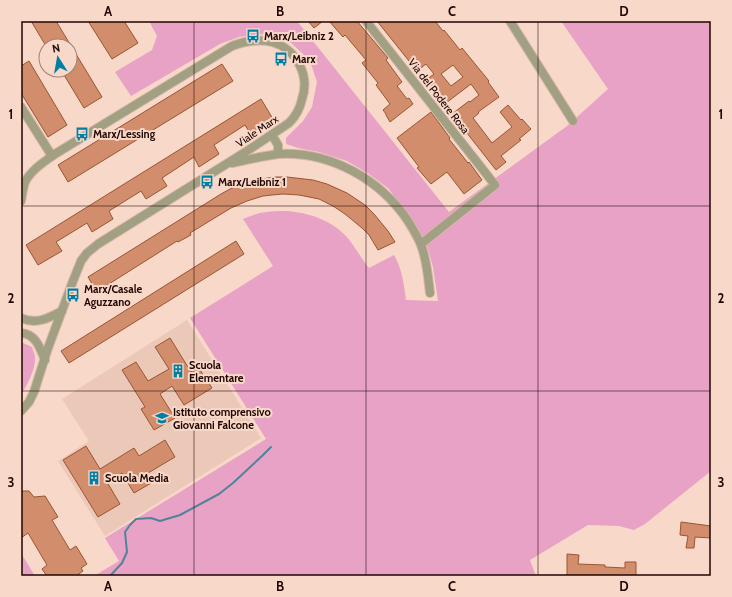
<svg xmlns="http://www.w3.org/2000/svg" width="732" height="597" viewBox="0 0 732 597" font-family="Cabin,sans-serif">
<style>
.built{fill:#ebc8b7}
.green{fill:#e8a2c6}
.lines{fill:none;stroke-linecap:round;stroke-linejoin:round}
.stream{stroke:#50839a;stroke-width:2}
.building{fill:#d28e6c;stroke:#9a5532;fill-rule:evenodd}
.minor-casing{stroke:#d5b6a8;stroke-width:10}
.minor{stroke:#a1a082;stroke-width:8}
.grid{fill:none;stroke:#1f0500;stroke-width:1;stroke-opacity:0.55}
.labels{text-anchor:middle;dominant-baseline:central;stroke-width:4;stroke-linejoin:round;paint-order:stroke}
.poi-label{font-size:11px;font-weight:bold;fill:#1f0500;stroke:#f8d8c8;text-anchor:start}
.street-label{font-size:11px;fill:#1f0500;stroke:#f8d8c8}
.neatline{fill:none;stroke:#1f0500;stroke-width:1.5}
.grid-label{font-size:13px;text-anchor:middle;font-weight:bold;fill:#1f0500}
</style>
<rect width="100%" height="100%" fill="#f8d8c8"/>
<path class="built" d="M 187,320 L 261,438 L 105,536 L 58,461 L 89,441 L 62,399 Z"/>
<g class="green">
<path d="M 149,21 L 297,21 L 449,212 L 567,126 L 608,89 L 561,21 L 711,21 L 711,471 L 645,524 L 634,530 L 619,526 L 588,525 L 530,560 L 536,576 L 94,576 L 119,561 L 105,538 L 266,439 L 190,318 L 273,266 L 243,219 C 250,216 258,213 266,212 C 293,208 326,215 346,236 C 354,245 361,258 369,268 L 394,255 C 402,269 404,284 406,300 L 438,301 L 433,267 L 427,246 L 420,233 L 389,189 L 369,174 L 347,161 L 319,152 L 298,148 L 286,144 L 286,138 L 303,121 L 312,107 L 317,82 L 311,64 L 303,54 L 289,41 L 273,34 L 262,34 L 239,37 L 220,44 L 131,96 L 115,72 L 152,50 L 157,36 Z"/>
<path d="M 21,342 L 32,347 C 33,351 35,354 35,357 C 36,369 27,385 21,395 Z"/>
<path d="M 21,553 L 35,576 L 21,576 Z"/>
</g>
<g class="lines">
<path class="stream" d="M 110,576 L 122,563 L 127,552 L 125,532 L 130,525 L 136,519 L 151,518 L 160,521 L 180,515 L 219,494 L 233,483 L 262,456 L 271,447"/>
</g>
<g class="building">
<path d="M 31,21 L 56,21 L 102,97 L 84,108 L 61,70 L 70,70 L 70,46 L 46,46 Z"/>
<path d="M 88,21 L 124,21 L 138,43 L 112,59 Z"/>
<path d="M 308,21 L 323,21 L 314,28 Z"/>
<path d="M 329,21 L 357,21 L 388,58 L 386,60 L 402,82 L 397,86 L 407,99 L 409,98 L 413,104 L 390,122 L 386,115 L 386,114 L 383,110 L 390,104 L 376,85 L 378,83 L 362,63 L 366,60 L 345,35 L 343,37 Z"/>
<path d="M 377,21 L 435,21 L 443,31 L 444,30 L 460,50 L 462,48 L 489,81 L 488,82 L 499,97 L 478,112 L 479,113 L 473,118 L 492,143 L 512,127 L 500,112 L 508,105 L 521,120 L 522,119 L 531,129 L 519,139 L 521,140 L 501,156 L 506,162 L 496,170 L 452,114 L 469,101 L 470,102 L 479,95 L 471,84 L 442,106 L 436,98 L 439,96 L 426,80 L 434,74 L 426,64 L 417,71 ZM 453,65 L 463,77 L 451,86 L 441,74 Z"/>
<path d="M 29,61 L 67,125 L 48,137 L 21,93 L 21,66 Z"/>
<path d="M 222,64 L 233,81 L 68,182 L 58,165 Z"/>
<path d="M 261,99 L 273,119 L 250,133 L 245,125 L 214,145 L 219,154 L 199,167 L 194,157 L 162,178 L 167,186 L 146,199 L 141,191 L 109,211 L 113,219 L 92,232 L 87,223 L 56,242 L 62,251 L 38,265 L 26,245 Z"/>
<path d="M 431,112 L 450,138 L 449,139 L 468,163 L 469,162 L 482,180 L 464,194 L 447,172 L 431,184 L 417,168 L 419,167 L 397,138 Z"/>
<path d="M 274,177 L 287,177 L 313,180 L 327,184 L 347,193 L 365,205 L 374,214 L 388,231 L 395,242 L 378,250 L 369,235 L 362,228 L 345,214 L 333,206 L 319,199 L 299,195 L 283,194 L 272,195 L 263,196 L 247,201 L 231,208 L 190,233 L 191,235 L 178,242 L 177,241 L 101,289 L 99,286 L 95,289 L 88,277 L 221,194 L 230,189 L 250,181 Z"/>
<path d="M 236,241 L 244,254 L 69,363 L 61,351 Z"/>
<path d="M 170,338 L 191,372 L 198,367 L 212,388 L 184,405 L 172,386 L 160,394 L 175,418 L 154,430 L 141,409 L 145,407 L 122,370 L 136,362 L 148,381 L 169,369 L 155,347 Z"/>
<path d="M 165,440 L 175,457 L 148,473 L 153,482 L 134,493 L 122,473 L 107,482 L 120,504 L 98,517 L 63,460 L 86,446 L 100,469 L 134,448 L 139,456 Z"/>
<path d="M 21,491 L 29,491 L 34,497 L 45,496 L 58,517 L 52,520 L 70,550 L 76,546 L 87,564 L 81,568 L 83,571 L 76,576 L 47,576 L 42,569 L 47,565 L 28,533 L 21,538 Z"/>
<path d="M 681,522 L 711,526 L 711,538 L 695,537 L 694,548 L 686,548 L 688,536 L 680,535 Z"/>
<path d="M 567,554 L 579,555 L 578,564 L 605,565 L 605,567 L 625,568 L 625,562 L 636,562 L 636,576 L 567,576 Z"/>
</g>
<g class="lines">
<g class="minor-casing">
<g id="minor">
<path d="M 366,21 L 495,185 L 421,244"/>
<path d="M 510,21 L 573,121"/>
<path d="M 21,107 L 52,156"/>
<path d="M 278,154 C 330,151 380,179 408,221 C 413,229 418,237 421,245 C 427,260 428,277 430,293"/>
<path d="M 232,163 L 260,157 L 278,154 L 278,145 L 272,135"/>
<path d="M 21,201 C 22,195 23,188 25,182 C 31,170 44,162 55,154 L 232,46 C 245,41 259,39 272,42 C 297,49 310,76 302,99 C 300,109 296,116 289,123 L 244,153 L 98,244 L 87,253 L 81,261 L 73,281 L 48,348 L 34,392 L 29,402 L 21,411"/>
<path d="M 21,318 C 36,325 49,318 62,311"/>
<path d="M 21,333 C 36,334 40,348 45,360"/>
</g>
</g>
<use href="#minor" class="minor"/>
</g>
<path class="grid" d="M 194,21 L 194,576M 366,21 L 366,576M 538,21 L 538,576M 21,206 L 711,206M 21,391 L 711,391"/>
<defs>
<g id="bus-bare" transform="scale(1.08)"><path d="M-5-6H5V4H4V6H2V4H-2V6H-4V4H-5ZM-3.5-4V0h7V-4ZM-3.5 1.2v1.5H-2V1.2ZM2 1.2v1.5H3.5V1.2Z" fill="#007fa4" stroke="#f8d8c8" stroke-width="2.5" paint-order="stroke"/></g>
<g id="building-bare" transform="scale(1.08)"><path d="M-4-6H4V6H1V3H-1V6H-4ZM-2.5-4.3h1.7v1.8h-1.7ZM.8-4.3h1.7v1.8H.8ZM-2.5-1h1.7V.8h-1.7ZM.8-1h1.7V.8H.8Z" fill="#007fa4" stroke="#f8d8c8" stroke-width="2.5" paint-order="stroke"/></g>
<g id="school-bare" transform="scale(1.08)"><path d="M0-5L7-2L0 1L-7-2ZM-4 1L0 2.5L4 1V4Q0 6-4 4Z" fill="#007fa4" stroke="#f8d8c8" stroke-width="2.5" paint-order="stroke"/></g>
</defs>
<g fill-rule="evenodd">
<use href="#bus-bare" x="253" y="36"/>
<use href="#bus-bare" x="281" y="59"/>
<use href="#bus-bare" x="82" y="134"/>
<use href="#bus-bare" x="207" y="182"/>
<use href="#bus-bare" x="73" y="295"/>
<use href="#building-bare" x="178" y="371"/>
<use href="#school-bare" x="162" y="418"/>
<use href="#building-bare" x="94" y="478"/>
</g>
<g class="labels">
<g class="poi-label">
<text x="264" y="36">Marx/Leibniz 2</text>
<text x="292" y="59">Marx</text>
<text x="93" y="134">Marx/Lessing</text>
<text x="218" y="182">Marx/Leibniz 1</text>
<text x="84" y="289">Marx/Casale<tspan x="84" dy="13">Aguzzano</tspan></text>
<text x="189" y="365">Scuola<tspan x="189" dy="13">Elementare</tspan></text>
<text x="173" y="412">Istituto comprensivo<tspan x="173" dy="13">Giovanni Falcone</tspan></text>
<text x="105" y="478">Scuola Media</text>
</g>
<g class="street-label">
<text transform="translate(439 96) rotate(52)">Via del Podere Rosa</text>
<text transform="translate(257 131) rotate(-34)">Viale Marx</text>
</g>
</g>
<rect width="732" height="597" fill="none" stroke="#f8d8c8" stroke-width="44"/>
<g transform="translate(58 58) rotate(349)"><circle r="19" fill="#f8d8c8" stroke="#a18478"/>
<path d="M0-3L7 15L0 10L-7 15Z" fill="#007fa4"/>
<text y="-6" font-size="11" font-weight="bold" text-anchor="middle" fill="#1f0500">N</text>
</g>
<rect x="22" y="22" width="688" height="553" class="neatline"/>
<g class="grid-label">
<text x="108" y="16">A</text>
<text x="280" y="16">B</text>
<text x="452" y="16">C</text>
<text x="624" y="16">D</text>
<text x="11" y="119">1</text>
<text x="721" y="119">1</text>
<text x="11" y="303">2</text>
<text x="721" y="303">2</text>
<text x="11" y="487">3</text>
<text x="721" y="487">3</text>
<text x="108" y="591">A</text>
<text x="280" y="591">B</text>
<text x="452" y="591">C</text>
<text x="624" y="591">D</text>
</g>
</svg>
